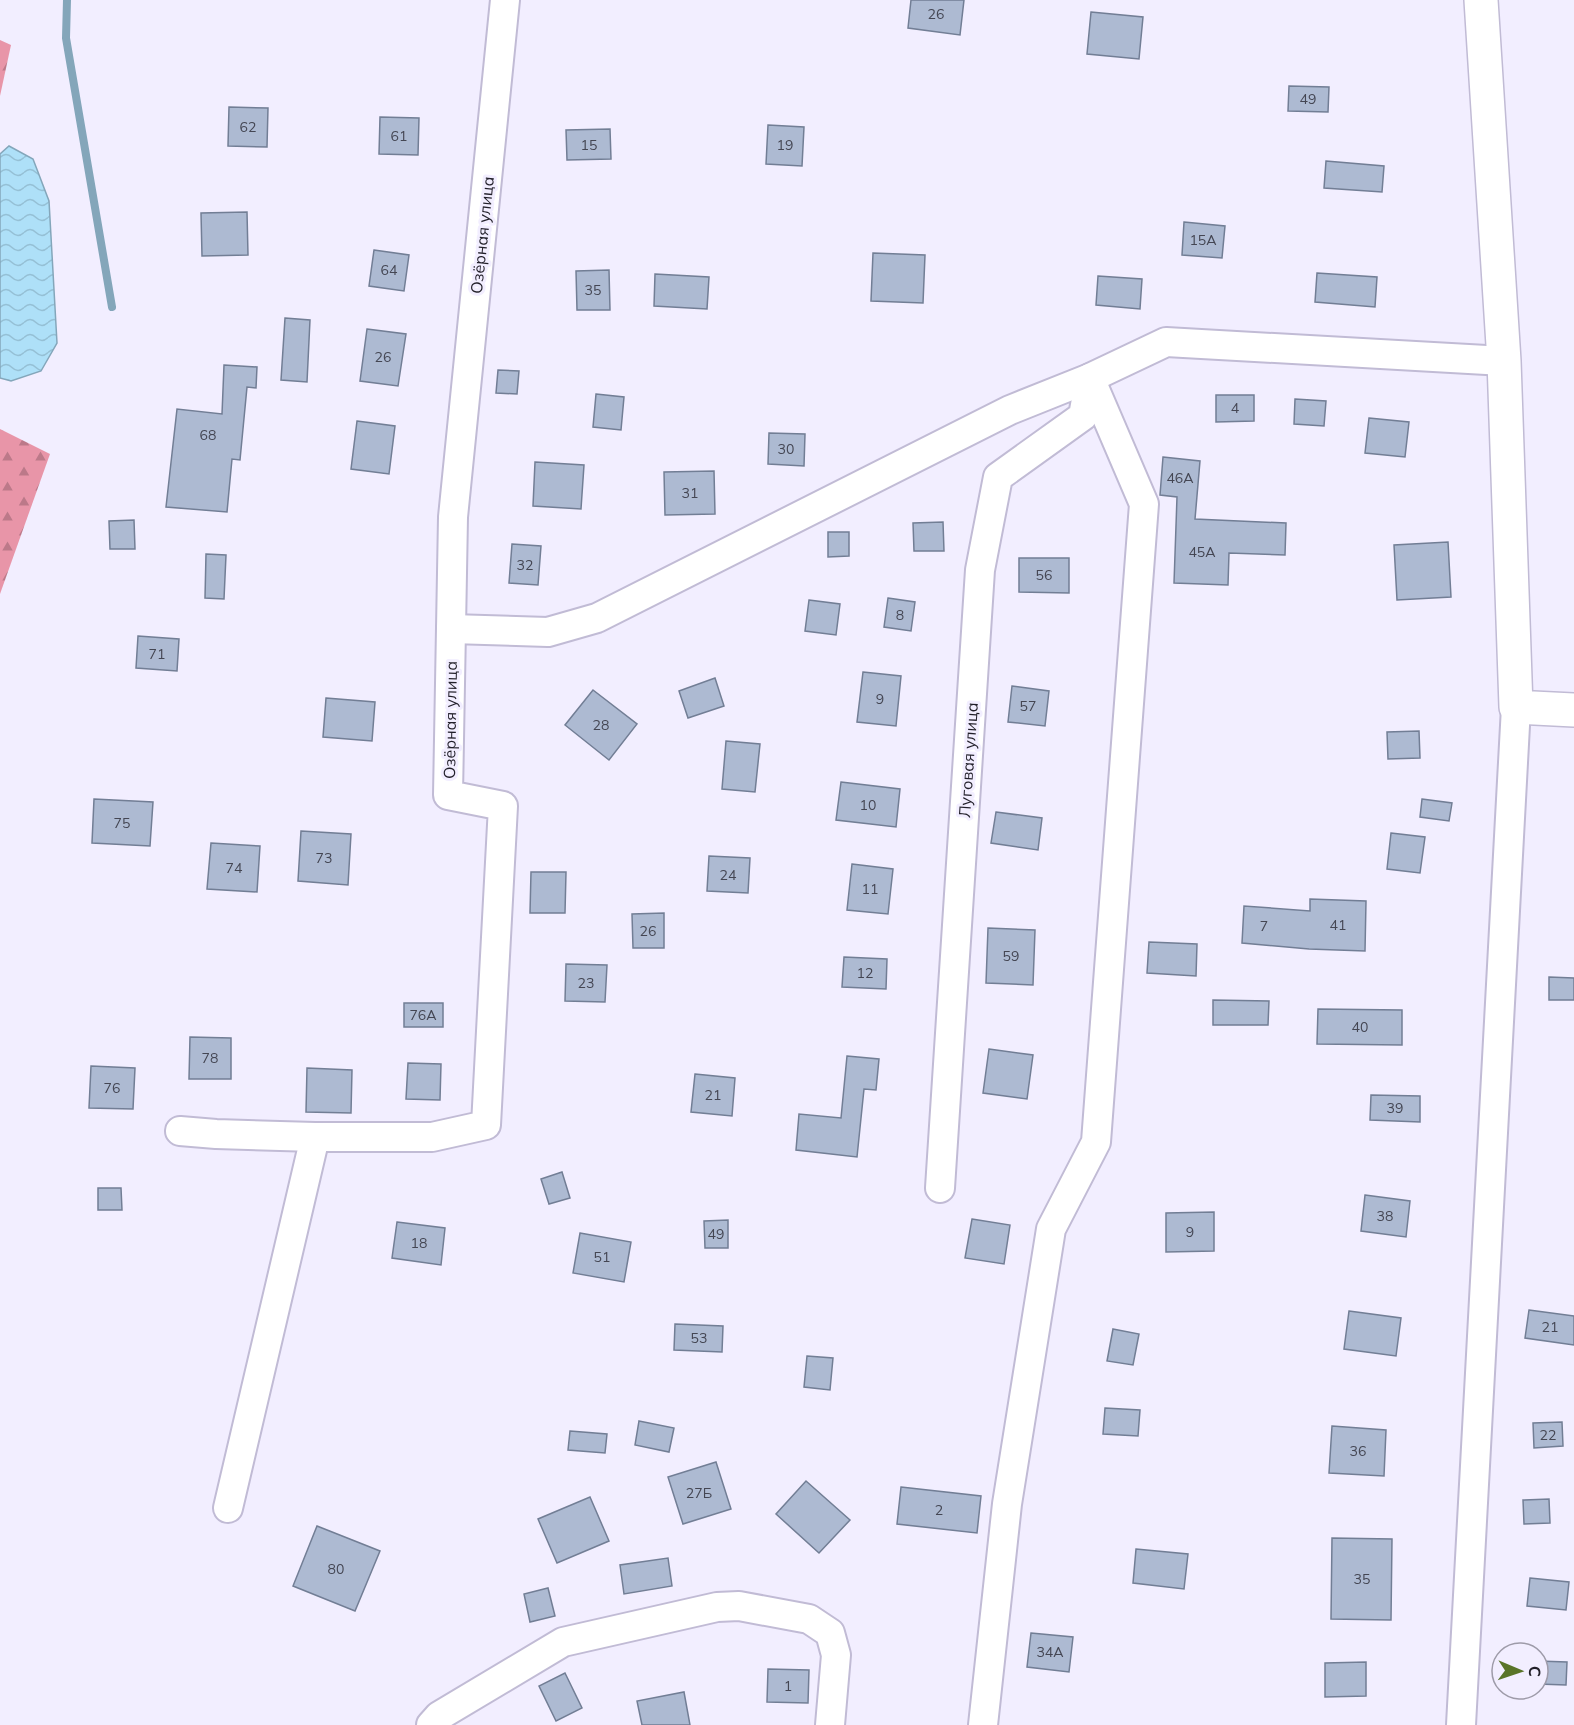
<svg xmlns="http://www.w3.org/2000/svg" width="1574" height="1725" viewBox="0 0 1574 1725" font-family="Mulish,sans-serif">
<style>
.forest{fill:url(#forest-firs)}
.water{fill:url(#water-waves);stroke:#84a6ba;stroke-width:1.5}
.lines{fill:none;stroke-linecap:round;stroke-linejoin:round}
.stream{stroke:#84a6ba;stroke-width:8}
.building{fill:#adbad2;stroke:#727e95;stroke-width:1.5}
.minor-casing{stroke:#c1bbd5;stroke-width:32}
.tertiary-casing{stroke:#c1bbd5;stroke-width:36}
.minor{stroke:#fff;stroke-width:28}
.tertiary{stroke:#fff;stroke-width:33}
.labels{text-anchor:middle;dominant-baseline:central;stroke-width:6;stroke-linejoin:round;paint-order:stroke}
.number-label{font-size:14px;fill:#444653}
.street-label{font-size:16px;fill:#211f29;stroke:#f2eeff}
</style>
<defs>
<pattern id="forest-firs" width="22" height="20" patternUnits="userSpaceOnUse" patternTransform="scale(1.5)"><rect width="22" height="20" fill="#e895a8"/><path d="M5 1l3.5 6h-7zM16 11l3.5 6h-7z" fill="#bc7989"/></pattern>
<pattern id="water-waves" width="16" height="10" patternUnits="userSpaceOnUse" patternTransform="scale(1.5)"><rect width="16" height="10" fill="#aee0f8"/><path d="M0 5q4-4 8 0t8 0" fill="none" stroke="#95c0d5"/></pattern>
</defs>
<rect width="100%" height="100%" fill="#f2eeff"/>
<g class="forest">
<path d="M 0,40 L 11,45 L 0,96 Z"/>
<path d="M 0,429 L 50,454 L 0,594 Z"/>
</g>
<path class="water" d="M 9,146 L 33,159 L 49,201 L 57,343 L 41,371 L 11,381 L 0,378 L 0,154 Z"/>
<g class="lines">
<path class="stream" d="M 67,0 L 66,38 L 112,307"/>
</g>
<g class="building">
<path d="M 911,0 L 964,0 L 960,35 L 908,28 Z"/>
<path d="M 1091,12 L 1143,17 L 1139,59 L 1087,54 Z"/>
<path d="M 1289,86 L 1329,87 L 1328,112 L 1288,111 Z"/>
<path d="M 229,107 L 268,108 L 267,147 L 228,146 Z"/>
<path d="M 380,117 L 419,118 L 418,155 L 379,154 Z"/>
<path d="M 768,125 L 804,127 L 802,166 L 766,164 Z"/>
<path d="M 610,129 L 611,159 L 567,160 L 566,130 Z"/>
<path d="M 1326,161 L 1384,166 L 1382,192 L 1324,188 Z"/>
<path d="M 247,212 L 248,255 L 202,256 L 201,213 Z"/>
<path d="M 1184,222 L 1225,226 L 1222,258 L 1182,255 Z"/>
<path d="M 374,250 L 409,255 L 404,291 L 369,286 Z"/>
<path d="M 873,253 L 925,255 L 923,303 L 871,301 Z"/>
<path d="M 609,270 L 610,310 L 577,310 L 576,271 Z"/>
<path d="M 1317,273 L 1377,277 L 1375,307 L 1315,302 Z"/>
<path d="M 655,274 L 709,277 L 707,309 L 654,306 Z"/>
<path d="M 1098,276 L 1142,279 L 1140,309 L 1096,305 Z"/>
<path d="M 285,318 L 310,320 L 307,382 L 281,380 Z"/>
<path d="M 367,329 L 406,334 L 398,386 L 360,381 Z"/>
<path d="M 224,365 L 257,367 L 256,388 L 247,387 L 240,460 L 232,459 L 227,512 L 166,507 L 177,409 L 222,414 Z"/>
<path d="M 498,370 L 519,371 L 517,394 L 496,393 Z"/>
<path d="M 596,394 L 624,397 L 621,430 L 593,427 Z"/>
<path d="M 1216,395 L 1254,395 L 1254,421 L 1216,422 Z"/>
<path d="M 1295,399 L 1326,401 L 1324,426 L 1294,424 Z"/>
<path d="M 1369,418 L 1409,422 L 1405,457 L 1365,453 Z"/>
<path d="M 357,421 L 395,426 L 389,474 L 351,469 Z"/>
<path d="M 769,433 L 805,434 L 804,466 L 768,464 Z"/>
<path d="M 1163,457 L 1200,461 L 1195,519 L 1286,523 L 1285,555 L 1229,553 L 1228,585 L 1174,583 L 1177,497 L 1160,495 Z"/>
<path d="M 535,462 L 584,465 L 581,509 L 533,506 Z"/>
<path d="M 714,471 L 715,514 L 665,515 L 664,472 Z"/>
<path d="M 134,520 L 135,549 L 110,549 L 109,521 Z"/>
<path d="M 943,522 L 944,551 L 914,551 L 913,523 Z"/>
<path d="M 828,532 L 849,532 L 849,556 L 828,557 Z"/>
<path d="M 1448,542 L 1451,597 L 1397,600 L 1394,545 Z"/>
<path d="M 512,544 L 541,546 L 538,585 L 509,583 Z"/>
<path d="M 206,554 L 226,555 L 224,599 L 205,598 Z"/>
<path d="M 1019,558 L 1069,558 L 1069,593 L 1019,592 Z"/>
<path d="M 888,598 L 915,602 L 911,631 L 884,627 Z"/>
<path d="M 809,600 L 840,604 L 836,635 L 805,631 Z"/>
<path d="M 138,636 L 179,639 L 177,671 L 136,668 Z"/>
<path d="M 863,672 L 901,676 L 896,726 L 857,722 Z"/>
<path d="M 715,678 L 724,706 L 688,718 L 679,691 Z"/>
<path d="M 1012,686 L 1049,691 L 1045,726 L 1008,722 Z"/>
<path d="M 593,690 L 637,724 L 609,760 L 565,725 Z"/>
<path d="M 326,698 L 375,702 L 372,741 L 323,737 Z"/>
<path d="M 1419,731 L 1420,758 L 1388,759 L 1387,732 Z"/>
<path d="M 726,741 L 760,744 L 755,792 L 722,789 Z"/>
<path d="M 841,782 L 900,789 L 896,827 L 836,820 Z"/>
<path d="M 94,799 L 153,802 L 150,846 L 92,843 Z"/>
<path d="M 1422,799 L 1452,803 L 1449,821 L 1420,817 Z"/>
<path d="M 996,812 L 1042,818 L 1038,850 L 991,843 Z"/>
<path d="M 301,831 L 351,834 L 348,885 L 298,881 Z"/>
<path d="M 1391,833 L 1425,837 L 1420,873 L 1387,869 Z"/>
<path d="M 211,843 L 260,846 L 257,892 L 207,889 Z"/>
<path d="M 709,856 L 750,858 L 748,893 L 707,891 Z"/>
<path d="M 852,864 L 893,869 L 888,914 L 847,910 Z"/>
<path d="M 531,872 L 566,872 L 565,913 L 530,913 Z"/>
<path d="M 1310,899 L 1366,901 L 1365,951 L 1309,949 L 1242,943 L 1244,906 L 1310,911 Z"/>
<path d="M 664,913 L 664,948 L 633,948 L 632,914 Z"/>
<path d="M 988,928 L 1035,930 L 1033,985 L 986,983 Z"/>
<path d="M 1149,942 L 1197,944 L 1196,976 L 1147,973 Z"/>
<path d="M 844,957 L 887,959 L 886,989 L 842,987 Z"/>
<path d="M 566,964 L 607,965 L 605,1002 L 565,1001 Z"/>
<path d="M 1549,977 L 1574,978 L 1574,1000 L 1549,1000 Z"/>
<path d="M 1213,1000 L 1269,1001 L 1268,1025 L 1213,1025 Z"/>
<rect x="404" y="1003" width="39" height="24"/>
<path d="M 1318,1009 L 1402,1010 L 1402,1045 L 1317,1044 Z"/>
<path d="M 190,1037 L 231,1038 L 231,1079 L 189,1079 Z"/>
<path d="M 989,1049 L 1033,1055 L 1027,1099 L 983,1093 Z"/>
<path d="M 847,1056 L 879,1059 L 876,1090 L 864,1089 L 857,1157 L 796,1150 L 799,1114 L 841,1118 Z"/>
<path d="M 408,1063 L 441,1064 L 440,1100 L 406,1099 Z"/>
<path d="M 91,1066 L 135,1068 L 133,1109 L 89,1108 Z"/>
<path d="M 307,1068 L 352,1070 L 351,1113 L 306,1112 Z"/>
<path d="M 695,1074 L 735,1078 L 732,1116 L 691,1112 Z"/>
<path d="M 1371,1095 L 1420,1096 L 1420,1122 L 1370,1120 Z"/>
<path d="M 562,1172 L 570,1198 L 549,1204 L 541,1179 Z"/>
<path d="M 98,1188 L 121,1188 L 122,1210 L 98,1210 Z"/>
<path d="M 1365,1195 L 1410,1201 L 1406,1237 L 1361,1231 Z"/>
<path d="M 1214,1212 L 1214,1251 L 1166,1252 L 1166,1213 Z"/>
<path d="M 972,1219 L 1010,1225 L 1004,1264 L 965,1258 Z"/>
<path d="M 728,1220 L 728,1248 L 705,1248 L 704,1221 Z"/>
<path d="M 397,1222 L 445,1228 L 441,1265 L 392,1258 Z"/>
<path d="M 580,1233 L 631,1242 L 624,1282 L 573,1273 Z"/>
<path d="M 1529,1310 L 1574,1316 L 1574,1345 L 1525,1338 Z"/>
<path d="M 1349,1311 L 1401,1318 L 1396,1356 L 1344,1349 Z"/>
<path d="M 675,1324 L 723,1326 L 722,1352 L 674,1350 Z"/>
<path d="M 1113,1329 L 1139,1334 L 1133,1365 L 1107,1361 Z"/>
<path d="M 807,1356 L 833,1358 L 830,1390 L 804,1387 Z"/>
<path d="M 1105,1408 L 1140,1410 L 1138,1436 L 1103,1434 Z"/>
<path d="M 639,1421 L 674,1428 L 669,1452 L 635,1445 Z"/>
<path d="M 1562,1422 L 1563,1446 L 1534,1448 L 1533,1423 Z"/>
<path d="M 1332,1426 L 1386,1430 L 1384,1476 L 1329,1473 Z"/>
<path d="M 570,1431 L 607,1434 L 605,1453 L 568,1450 Z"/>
<path d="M 716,1462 L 731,1509 L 683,1524 L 668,1477 Z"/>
<path d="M 806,1481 L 850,1520 L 819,1553 L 776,1514 Z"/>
<path d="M 901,1487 L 981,1496 L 977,1533 L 897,1524 Z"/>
<path d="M 590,1497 L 609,1541 L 557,1563 L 538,1519 Z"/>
<path d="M 1549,1499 L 1550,1523 L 1524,1524 L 1523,1500 Z"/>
<path d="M 317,1526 L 380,1551 L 355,1611 L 293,1586 Z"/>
<path d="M 1332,1538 L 1392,1539 L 1391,1620 L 1331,1619 Z"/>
<path d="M 1136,1549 L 1188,1554 L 1184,1589 L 1133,1583 Z"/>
<path d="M 668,1558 L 672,1586 L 624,1594 L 620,1565 Z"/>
<path d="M 1530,1578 L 1569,1582 L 1566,1610 L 1527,1606 Z"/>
<path d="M 548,1588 L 555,1616 L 530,1622 L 524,1594 Z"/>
<path d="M 1031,1633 L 1073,1637 L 1069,1672 L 1027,1667 Z"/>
<path d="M 1538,1661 L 1567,1662 L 1566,1685 L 1538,1684 Z"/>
<path d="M 1366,1662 L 1366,1696 L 1325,1697 L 1325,1663 Z"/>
<path d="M 768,1669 L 809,1670 L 808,1703 L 767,1702 Z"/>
<path d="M 565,1673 L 582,1708 L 556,1721 L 539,1686 Z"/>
<path d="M 684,1692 L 690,1725 L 642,1725 L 637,1701 Z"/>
</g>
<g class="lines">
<g class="minor-casing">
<g id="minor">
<path d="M 451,629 L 548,632 L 597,618 L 1010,410 L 1090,378 L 1144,504 L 1096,1142 L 1051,1229 L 1007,1504 L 983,1725"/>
<path d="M 180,1131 L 216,1134 L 315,1137 L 432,1137 L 486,1125 L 503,806 L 448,795 L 453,517 L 505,0"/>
<path d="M 940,1188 L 980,570 L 998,477 L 1083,416 L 1090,378 L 1166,342 L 1504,361"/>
<path d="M 228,1508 L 315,1137"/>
<path d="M 431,1725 L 439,1716 L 563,1642 L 717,1607 L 739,1606 L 809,1619 L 830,1633 L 836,1655 L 830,1725"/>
<path d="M 1461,1725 L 1516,707"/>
</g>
</g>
<g class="tertiary-casing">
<path id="tertiary" d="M 1481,0 L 1504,361 L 1516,707 L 1574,710"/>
</g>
<use href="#minor" class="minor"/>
<use href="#tertiary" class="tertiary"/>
</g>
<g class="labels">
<g class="number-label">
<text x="936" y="14">26</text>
<text x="1308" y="99">49</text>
<text x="248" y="127">62</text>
<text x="399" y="136">61</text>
<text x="589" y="145">15</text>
<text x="785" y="145">19</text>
<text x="1203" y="240">15А</text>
<text x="389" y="270">64</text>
<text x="593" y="290">35</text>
<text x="383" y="357">26</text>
<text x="1235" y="408">4</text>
<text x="208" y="435">68</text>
<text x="786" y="449">30</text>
<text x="1180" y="478">46А</text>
<text x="690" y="493">31</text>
<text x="1202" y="552">45А</text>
<text x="525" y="565">32</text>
<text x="1044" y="575">56</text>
<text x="900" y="615">8</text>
<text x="157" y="654">71</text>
<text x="880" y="699">9</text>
<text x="1028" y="706">57</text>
<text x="601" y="725">28</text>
<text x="868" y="805">10</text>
<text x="122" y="823">75</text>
<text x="324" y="858">73</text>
<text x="234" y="868">74</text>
<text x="728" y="875">24</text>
<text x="870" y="889">11</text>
<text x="1338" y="925">41</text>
<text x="1264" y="926">7</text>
<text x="648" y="931">26</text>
<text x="1011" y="956">59</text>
<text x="865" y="973">12</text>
<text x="586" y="983">23</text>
<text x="423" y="1015">76А</text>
<text x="1360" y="1027">40</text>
<text x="210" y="1058">78</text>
<text x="112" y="1088">76</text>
<text x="713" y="1095">21</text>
<text x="1395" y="1108">39</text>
<text x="1385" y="1216">38</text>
<text x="1190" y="1232">9</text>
<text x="716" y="1234">49</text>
<text x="419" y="1243">18</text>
<text x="602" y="1257">51</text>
<text x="1550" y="1327">21</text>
<text x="699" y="1338">53</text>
<text x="1548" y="1435">22</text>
<text x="1358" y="1451">36</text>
<text x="699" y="1493">27Б</text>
<text x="939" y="1510">2</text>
<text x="336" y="1569">80</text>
<text x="1362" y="1579">35</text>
<text x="1050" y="1652">34А</text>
<text x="788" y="1686">1</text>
</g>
<g class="street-label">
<text transform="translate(482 235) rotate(-84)">Озёрная улица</text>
<text transform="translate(450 720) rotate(-89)">Озёрная улица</text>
<text transform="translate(968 760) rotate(-86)">Луговая улица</text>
</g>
</g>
<g transform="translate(1520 1671) rotate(92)"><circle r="28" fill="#f2eeff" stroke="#9e9ba9" stroke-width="1.5"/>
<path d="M0-4.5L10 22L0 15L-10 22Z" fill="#597428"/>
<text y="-9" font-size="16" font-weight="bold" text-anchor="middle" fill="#211f29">С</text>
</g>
</svg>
